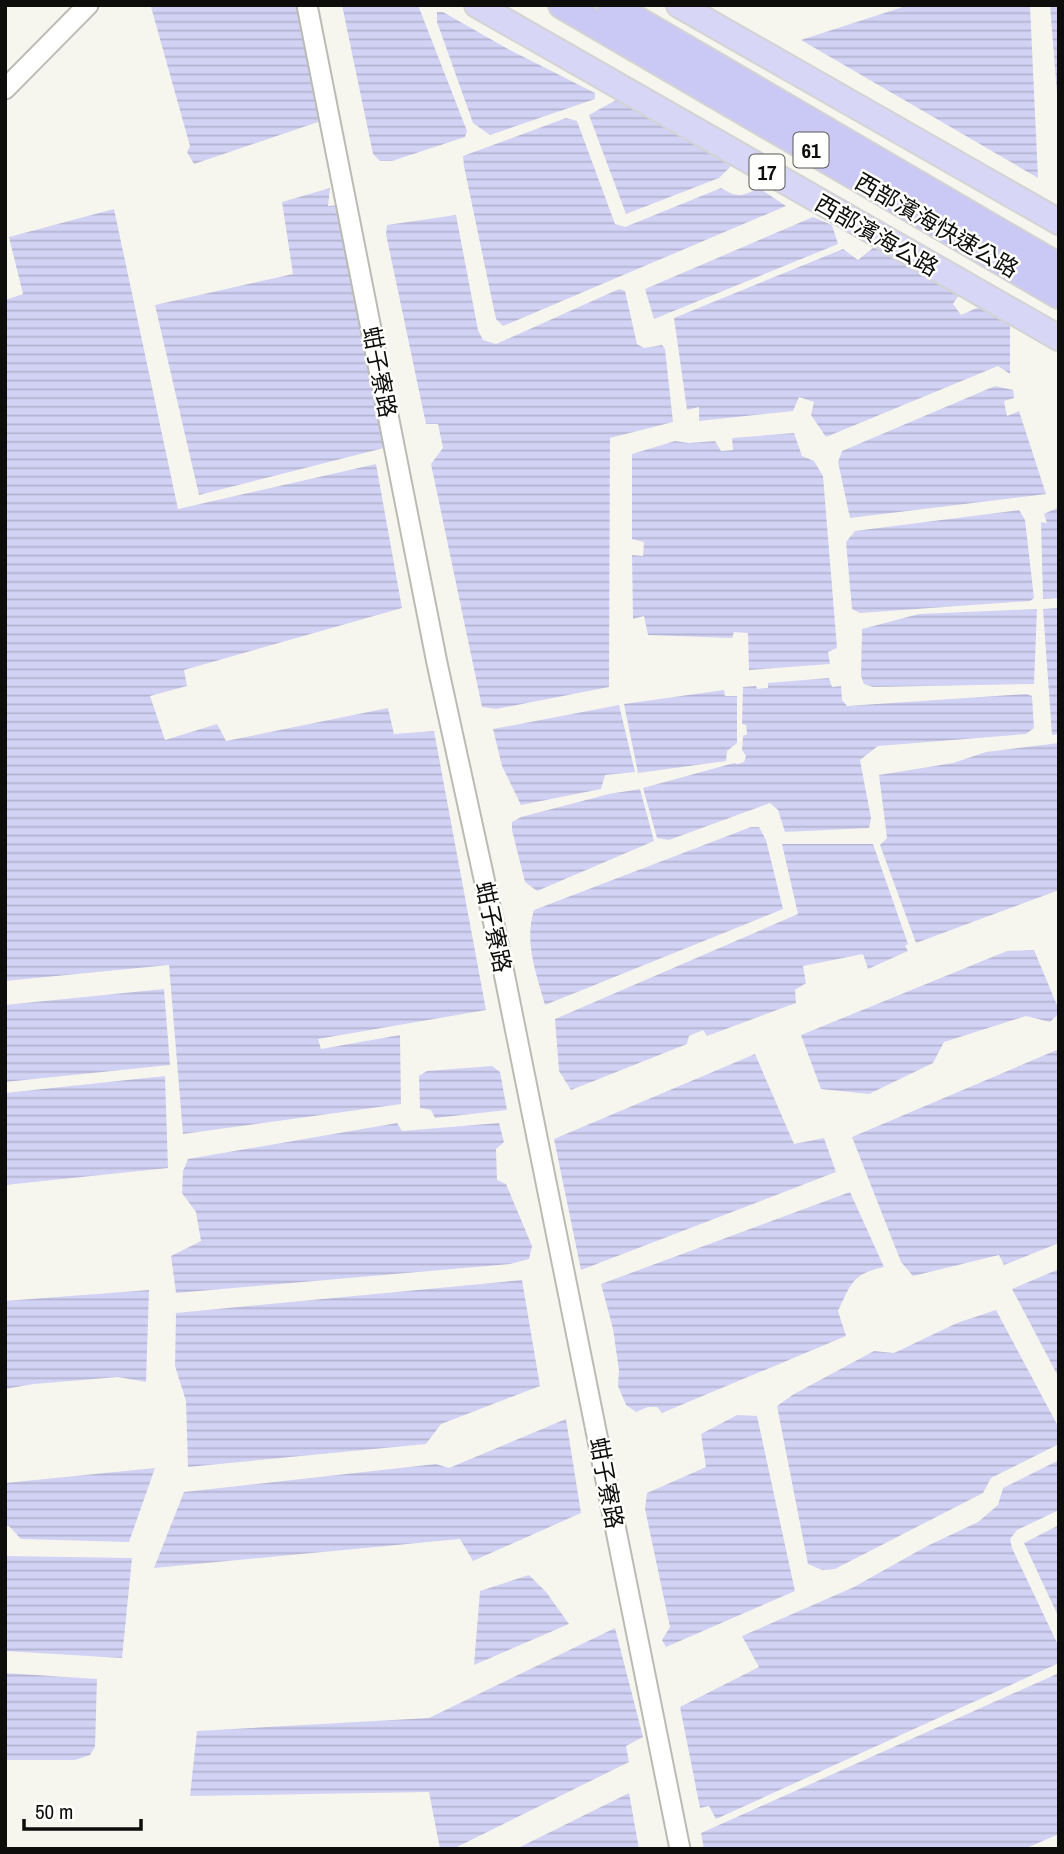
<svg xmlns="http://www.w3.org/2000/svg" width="1064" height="1854" viewBox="0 0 1064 1854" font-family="'Archivo Narrow','Noto Sans TC',sans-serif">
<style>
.water{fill:url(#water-rules)}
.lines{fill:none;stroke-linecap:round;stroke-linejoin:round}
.tertiary-casing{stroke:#bbbbb4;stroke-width:23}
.primary-casing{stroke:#d3d3d3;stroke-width:28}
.trunk-casing{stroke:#d3d3d3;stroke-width:30}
.tertiary{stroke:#fff;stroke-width:19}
.primary{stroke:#d7d6f7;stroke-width:24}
.trunk{stroke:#cac8f4;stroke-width:26}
.labels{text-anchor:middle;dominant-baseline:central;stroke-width:5;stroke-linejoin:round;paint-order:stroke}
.shield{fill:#fffffe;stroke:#565654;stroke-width:2}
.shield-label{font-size:21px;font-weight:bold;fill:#0d0d0b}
.street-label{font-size:23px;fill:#0d0d0b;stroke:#fffffe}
</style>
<defs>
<pattern id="water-rules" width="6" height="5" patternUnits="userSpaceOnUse" patternTransform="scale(1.75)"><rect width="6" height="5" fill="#d2d2f4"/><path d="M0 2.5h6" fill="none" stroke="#b3b3d0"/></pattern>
</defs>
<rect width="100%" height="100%" fill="#f6f6ef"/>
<g class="water">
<path d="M 157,5 L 298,5 L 324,120 L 194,164 L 187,152 L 190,146 L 151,7 Z"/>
<path d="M 342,5 L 418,5 L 467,131 L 465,137 L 392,161 L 380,161 L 373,154 Z"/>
<path d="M 909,5 L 1030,5 L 1038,178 L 801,40 Z"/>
<path d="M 1050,5 L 1059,5 L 1059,118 Z"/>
<path d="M 437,12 L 443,12 L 508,49 L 595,93 L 595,99 L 490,135 L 473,123 L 437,22 Z"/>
<path d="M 616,100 L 731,166 L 719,178 L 626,214 L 589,115 Z"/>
<path d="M 566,118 L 577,121 L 615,224 L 625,227 L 721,188 C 739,198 740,197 759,188 L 786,206 L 503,326 L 496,319 L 493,305 L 464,166 L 463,156 Z"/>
<path d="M 330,188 L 328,206 L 340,205 L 384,448 L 199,495 L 155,305 L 293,274 L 282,202 Z"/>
<path d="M 114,209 L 178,509 L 376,464 L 402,608 L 184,670 L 187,686 L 150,696 L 165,740 L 217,724 L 226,741 L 388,708 L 394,734 L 434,731 L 486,1010 L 318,1039 L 321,1049 L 400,1035 L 401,1104 L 183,1134 L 169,965 L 5,981 L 5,300 L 23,294 L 9,237 Z"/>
<path d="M 456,215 L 478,330 L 483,340 L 496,344 L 619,289 L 625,291 L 637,344 L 644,348 L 662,345 L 665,349 L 673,422 L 610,438 L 609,687 L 496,709 L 482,707 L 431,464 L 443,448 L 438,424 L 426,424 L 386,234 L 387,225 Z"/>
<path d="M 813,217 L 832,225 L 838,244 L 654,319 L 645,289 Z"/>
<path d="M 879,243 L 959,295 L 953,304 L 961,315 L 979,307 L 1010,316 L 1010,374 L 998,366 L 826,437 L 811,415 L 814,402 L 799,397 L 793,411 L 699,421 L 699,407 L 687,410 L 674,318 L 843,249 L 858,260 Z"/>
<path d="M 995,386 L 1013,390 L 1014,398 L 1004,401 L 1007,416 L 1019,411 L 1046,494 L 850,518 L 838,462 L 842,451 Z"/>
<path d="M 794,433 L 802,456 L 814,461 L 823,476 L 837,648 L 828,652 L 830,664 L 749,670 L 748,633 L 734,632 L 732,638 L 648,635 L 644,616 L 633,619 L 632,555 L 643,556 L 644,542 L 632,539 L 632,454 L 675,441 L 689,443 L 715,441 L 721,451 L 733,450 L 732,438 Z"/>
<path d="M 1059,507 L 1059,598 L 1043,599 L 1041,522 L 1047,523 L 1044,514 Z"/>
<path d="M 1019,510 L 1025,520 L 1034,598 L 1030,601 L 860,613 L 852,609 L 846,542 L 855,531 Z"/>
<path d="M 1059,608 L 1059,734 L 1052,735 L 1043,609 Z"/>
<path d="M 1037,609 L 1034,684 L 873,687 L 864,684 L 861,676 L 862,629 L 919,614 Z"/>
<path d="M 829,678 L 832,687 L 841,686 L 842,700 L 847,706 L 1026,694 L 1032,696 L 1034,728 L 1026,734 L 878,746 L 860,760 L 871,818 L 869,828 L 785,832 L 778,810 L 770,803 L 669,840 L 657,838 L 643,788 L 734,763 L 738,764 L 744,762 L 746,756 L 742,750 L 743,736 L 747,734 L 746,725 L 742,724 L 743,687 L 756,686 L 757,689 L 768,688 L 768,683 Z"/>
<path d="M 724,690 L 725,696 L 737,696 L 737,743 L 727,751 L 726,761 L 638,773 L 624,704 Z"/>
<path d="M 619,705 L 635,772 L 605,775 L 601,789 L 521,805 L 502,766 L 493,729 Z"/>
<path d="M 1059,743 L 1059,890 L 916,943 L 880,845 L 887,838 L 879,775 L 953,763 L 986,752 Z"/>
<path d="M 640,789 L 654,841 L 537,891 L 525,882 L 512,830 L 512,822 L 521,817 L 609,794 Z"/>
<path d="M 751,827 L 759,827 L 766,840 L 783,909 L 545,1005 C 536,973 524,942 534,910 Z"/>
<path d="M 782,844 L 873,844 L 908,944 L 905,946 L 908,951 L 868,969 L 863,954 L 803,966 L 806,983 L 795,990 L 796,1003 L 707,1036 L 703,1030 L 689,1036 L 687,1044 L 571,1090 L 559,1071 L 555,1019 L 798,914 Z"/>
<path d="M 1034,950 L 1059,1010 L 1059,1013 L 1050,1022 L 1026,1016 L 944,1042 L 933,1063 L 869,1094 L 821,1089 L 801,1035 L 1007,951 Z"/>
<path d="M 164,989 L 170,1065 L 5,1082 L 5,1005 Z"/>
<path d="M 1059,1049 L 1059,1243 L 1004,1265 L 999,1255 L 913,1276 L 901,1262 L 852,1137 Z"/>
<path d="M 755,1054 L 794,1144 L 824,1138 L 836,1172 L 581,1270 L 554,1139 Z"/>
<path d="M 492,1066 L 500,1072 L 507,1110 L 435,1118 L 431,1110 L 420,1108 L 419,1076 L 427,1071 Z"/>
<path d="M 165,1076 L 168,1168 L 5,1185 L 5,1093 Z"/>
<path d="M 397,1123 L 402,1131 L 499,1123 L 504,1142 L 496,1149 L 497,1180 L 506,1184 L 532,1246 L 529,1259 L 510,1264 L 176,1293 L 171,1256 L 201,1241 L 196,1212 L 182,1193 L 183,1171 L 188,1159 Z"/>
<path d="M 850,1192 L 884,1267 C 852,1274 851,1284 838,1311 L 846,1336 L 662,1413 L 657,1407 L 648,1407 L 636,1412 L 626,1405 L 618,1386 L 619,1370 L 613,1329 L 601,1284 Z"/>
<path d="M 1059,1269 L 1059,1378 L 1012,1289 Z"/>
<path d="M 522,1280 L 540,1386 L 441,1424 L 426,1444 L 188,1467 L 186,1401 L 175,1366 L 176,1313 Z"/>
<path d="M 149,1290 L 146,1382 L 118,1377 L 34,1384 L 5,1389 L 5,1301 Z"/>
<path d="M 996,1310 L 1059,1428 L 1059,1444 L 991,1478 L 983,1493 L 835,1569 L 822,1570 L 808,1564 L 777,1406 L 794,1394 L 874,1351 L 894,1353 L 957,1323 Z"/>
<path d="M 737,1415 L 757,1416 L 795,1591 L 666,1647 L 662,1640 L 670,1627 L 645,1509 L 647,1493 L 706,1467 L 701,1434 Z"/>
<path d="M 566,1419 L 581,1513 L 473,1561 L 460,1539 L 154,1568 L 184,1492 L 436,1464 L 449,1468 Z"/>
<path d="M 1059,1460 L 1059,1510 L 1017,1530 L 1010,1539 L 1012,1548 L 1059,1647 L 1059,1663 L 716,1819 L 709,1806 L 700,1808 L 680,1707 L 759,1667 L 742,1636 L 854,1587 L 927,1546 L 978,1522 L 998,1505 L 1003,1488 Z"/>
<path d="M 155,1468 L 129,1542 L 21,1539 L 9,1526 L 5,1526 L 5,1483 Z"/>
<path d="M 1059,1525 L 1059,1618 L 1024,1543 Z"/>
<path d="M 5,1556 L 132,1558 L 122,1658 L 5,1651 Z"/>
<path d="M 529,1575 L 546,1592 L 569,1624 L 474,1665 L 480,1591 Z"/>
<path d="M 615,1628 L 643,1737 L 626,1746 L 629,1762 L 453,1849 L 440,1849 L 429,1792 L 190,1796 L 197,1731 L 429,1718 Z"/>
<path d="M 5,1673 L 97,1679 L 95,1747 L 90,1755 L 75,1760 L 5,1760 Z"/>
<path d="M 1059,1673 L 1059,1834 L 1024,1849 L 704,1849 L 701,1833 Z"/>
<path d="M 629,1793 L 639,1849 L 516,1849 Z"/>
</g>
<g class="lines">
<g class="tertiary-casing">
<g id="tertiary">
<path d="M 307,5 L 437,663 L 497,938 L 680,1849"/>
<path d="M 5,89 L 88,5"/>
</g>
</g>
<g class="primary-casing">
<g id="primary">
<path d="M 477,5 L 1059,338"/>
<path d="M 679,5 L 1059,222"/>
</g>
</g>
<g class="trunk-casing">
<g id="trunk">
<path d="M 562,5 L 1059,295"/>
<path d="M 611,5 L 1059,267"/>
</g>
</g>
<use href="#tertiary" class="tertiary"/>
<use href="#primary" class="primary"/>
<use href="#trunk" class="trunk"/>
</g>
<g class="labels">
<g class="shield">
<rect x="793.5" y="132.5" width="35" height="35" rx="5"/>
<rect x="749.5" y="154.5" width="35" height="35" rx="5"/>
</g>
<g class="shield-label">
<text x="811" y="150">61</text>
<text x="767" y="172">17</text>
</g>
<g class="street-label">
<text transform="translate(937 225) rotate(30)">西部濱海快速公路</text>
<text transform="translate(877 235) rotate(30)">西部濱海公路</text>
<text transform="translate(380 372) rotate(79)">蚶子寮路</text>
<text transform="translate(494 927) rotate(78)">蚶子寮路</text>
<text transform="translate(607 1483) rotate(79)">蚶子寮路</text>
</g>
</g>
<rect width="1064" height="1854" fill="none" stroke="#0d0d0b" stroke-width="14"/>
<path d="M24 1819v10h117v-10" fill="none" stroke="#0d0d0b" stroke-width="3.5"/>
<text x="35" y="1819" font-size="21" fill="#0d0d0b" stroke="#fffffe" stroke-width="5" paint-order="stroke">50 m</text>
</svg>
